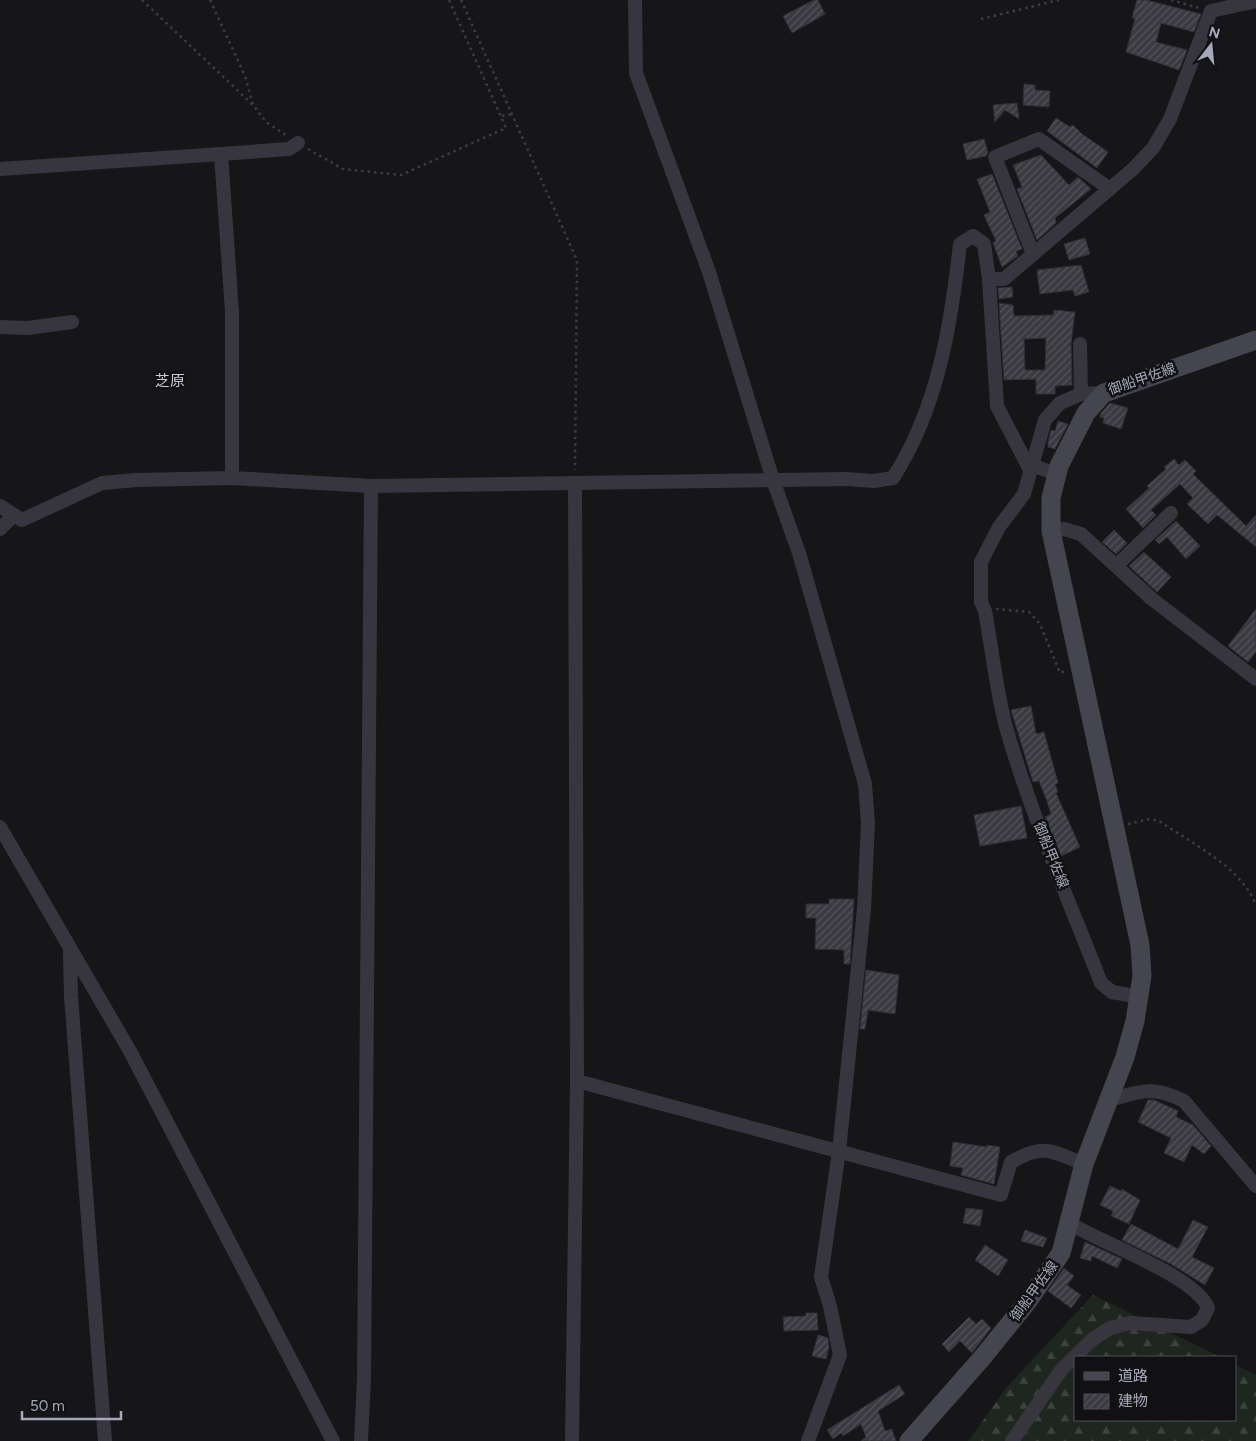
<svg xmlns="http://www.w3.org/2000/svg" width="1256" height="1441" viewBox="0 0 1256 1441" font-family="Figtree,'Noto Sans JP',sans-serif">
<style>
.forest{fill:url(#forest-firs)}
.building{fill:url(#building-hatch);stroke:#313034;fill-rule:evenodd}
.lines{fill:none;stroke-linecap:round;stroke-linejoin:round}
.path{stroke:#3c3d45;stroke-width:2.5;stroke-dasharray:2.5 4;stroke-linecap:butt}
.street{stroke:#37363e;stroke-width:14}
.secondary{stroke:#44454e;stroke-width:19}
.labels{text-anchor:middle;dominant-baseline:central;stroke-width:5;stroke-linejoin:round;paint-order:stroke}
.street-label{font-size:14px;fill:#a6a9ba;stroke:#111113}
.neighbourhood-label{font-size:15px;fill:#c8c9d5;stroke:#111113}
</style>
<defs>
<pattern id="forest-firs" width="22" height="20" patternUnits="userSpaceOnUse" patternTransform="scale(1.25)"><rect width="22" height="20" fill="#1d2720"/><path d="M5 1l3.5 6h-7zM16 11l3.5 6h-7z" fill="#3b443e"/></pattern>
<pattern id="building-hatch" width="6" height="6" patternUnits="userSpaceOnUse" patternTransform="scale(1.25)"><rect width="6" height="6" fill="#3a3b40"/><path d="M-1 1l2-2M0 6l6-6M5 7l2-2" fill="none" stroke="#54545a"/></pattern>
</defs>
<rect width="100%" height="100%" fill="#161618"/>
<path class="forest" d="M 1093,1295 L 1220,1357 L 1075,1357 L 1075,1420 L 1235,1420 L 1235,1365 L 1256,1375 L 1256,1441 L 968,1441 L 1007,1387 Z"/>
<g class="building">
<path d="M 814,0 L 818,0 L 825,14 L 792,33 L 783,16 Z"/>
<path d="M 1137,0 L 1146,0 L 1201,14 L 1194,32 L 1161,23 L 1156,42 L 1187,50 L 1179,70 L 1126,52 L 1135,19 L 1132,18 Z"/>
<path d="M 1024,84 L 1035,85 L 1035,90 L 1050,91 L 1049,107 L 1023,105 Z"/>
<path d="M 1017,103 L 1019,119 L 1005,110 L 995,122 L 993,105 Z"/>
<path d="M 1056,118 L 1070,127 L 1073,125 L 1082,134 L 1108,152 L 1097,168 L 1047,131 Z"/>
<path d="M 984,139 L 988,152 L 986,156 L 967,160 L 963,144 Z"/>
<path d="M 1041,155 L 1069,185 L 1078,177 L 1091,189 L 1055,218 L 1056,223 L 1037,240 L 1017,189 L 1022,187 L 1013,165 Z"/>
<path d="M 992,174 L 1022,249 L 1016,251 L 1018,256 L 1002,267 L 993,243 L 996,241 L 984,215 L 990,212 L 977,179 Z"/>
<path d="M 1085,238 L 1090,254 L 1069,260 L 1064,244 Z"/>
<path d="M 1081,265 L 1089,292 L 1075,296 L 1073,290 L 1040,294 L 1037,270 Z"/>
<path d="M 1012,287 L 1013,297 L 999,299 L 998,288 Z"/>
<path d="M 999,303 L 1013,305 L 1014,316 L 1053,315 L 1054,310 L 1075,312 L 1071,344 L 1072,385 L 1055,386 L 1055,394 L 1036,394 L 1036,379 L 1004,380 ZM 1046,338 L 1045,370 L 1025,370 L 1024,339 Z"/>
<path d="M 1110,403 L 1128,408 L 1121,429 L 1103,423 L 1104,418 L 1100,417 L 1101,413 Z"/>
<path d="M 1058,421 L 1068,424 L 1055,449 L 1048,447 L 1048,442 L 1051,430 L 1055,431 Z"/>
<path d="M 1174,459 L 1179,465 L 1185,460 L 1196,471 L 1193,474 L 1246,526 L 1256,515 L 1256,547 L 1217,515 L 1208,524 L 1187,504 L 1193,498 L 1180,484 L 1151,510 L 1156,515 L 1143,528 L 1126,509 L 1149,488 L 1147,486 L 1166,469 L 1164,467 Z"/>
<path d="M 1176,521 L 1200,546 L 1186,559 L 1167,537 L 1159,544 L 1155,540 Z"/>
<path d="M 1114,530 L 1127,543 L 1116,554 L 1102,542 Z"/>
<path d="M 1144,552 L 1171,577 L 1157,592 L 1129,566 Z"/>
<path d="M 1256,609 L 1256,652 L 1248,662 L 1228,646 Z"/>
<path d="M 1031,706 L 1036,734 L 1044,732 L 1058,783 L 1055,784 L 1058,792 L 1056,793 L 1080,847 L 1061,856 L 1045,817 L 1051,814 L 1047,801 L 1039,781 L 1033,782 L 1011,710 Z"/>
<path d="M 1021,806 L 1027,838 L 980,846 L 974,815 Z"/>
<path d="M 829,899 L 854,899 L 850,964 L 844,964 L 844,950 L 815,949 L 816,918 L 806,918 L 806,904 L 829,904 Z"/>
<path d="M 866,970 L 899,975 L 895,1014 L 868,1010 L 865,1029 L 860,1029 Z"/>
<path d="M 1148,1100 L 1154,1100 L 1178,1111 L 1176,1117 L 1193,1125 L 1211,1146 L 1204,1154 L 1192,1145 L 1184,1162 L 1164,1153 L 1171,1138 L 1138,1122 Z"/>
<path d="M 953,1142 L 987,1147 L 987,1145 L 1000,1147 L 994,1184 L 961,1175 L 963,1168 L 950,1166 Z"/>
<path d="M 1110,1186 L 1121,1191 L 1122,1189 L 1140,1200 L 1129,1224 L 1111,1216 L 1113,1211 L 1100,1205 Z"/>
<path d="M 966,1208 L 983,1210 L 980,1226 L 963,1223 Z"/>
<path d="M 1193,1220 L 1208,1227 L 1192,1257 L 1214,1268 L 1205,1285 L 1171,1264 L 1122,1240 L 1131,1224 L 1178,1249 Z"/>
<path d="M 1025,1230 L 1047,1238 L 1043,1247 L 1021,1241 Z"/>
<path d="M 1085,1242 L 1122,1259 L 1117,1268 L 1092,1256 L 1091,1261 L 1080,1258 Z"/>
<path d="M 985,1245 L 1008,1260 L 998,1276 L 975,1260 Z"/>
<path d="M 1064,1268 L 1074,1276 L 1067,1285 L 1081,1295 L 1071,1308 L 1048,1291 Z"/>
<path d="M 806,1313 L 817,1313 L 818,1330 L 784,1331 L 783,1317 L 806,1316 Z"/>
<path d="M 969,1317 L 976,1324 L 982,1319 L 991,1328 L 972,1353 L 960,1341 L 949,1352 L 942,1344 Z"/>
<path d="M 818,1335 L 828,1338 L 829,1347 L 826,1359 L 812,1356 Z"/>
<path d="M 899,1385 L 905,1394 L 878,1411 L 885,1431 L 892,1429 L 896,1441 L 861,1441 L 866,1437 L 861,1424 L 843,1436 L 841,1433 L 833,1439 L 827,1430 Z"/>
</g>
<g class="lines">
<g class="path">
<path d="M 142,0 L 254,106 L 266,122 L 286,135"/>
<path d="M 210,0 L 245,76 L 253,105"/>
<path d="M 461,0 L 577,260 L 575,470"/>
<path d="M 1171,0 L 1199,8"/>
<path d="M 981,19 L 1059,0"/>
<path d="M 502,116 L 512,114"/>
<path d="M 308,149 L 343,169 L 401,175 L 506,128 L 449,0"/>
<path d="M 996,609 L 1029,612 L 1040,624 L 1060,673 L 1065,671"/>
<path d="M 1128,824 L 1150,819 L 1159,821 C 1190,842 1244,869 1256,906"/>
</g>
<g class="street">
<path d="M 635,0 L 636,73 L 709,272 L 773,480 L 799,553 L 865,784 L 868,823 L 864,909 L 839,1151 L 821,1277 L 830,1306 L 840,1355 L 808,1441"/>
<path d="M 221,154 L 289,149 L 298,143"/>
<path d="M 0,169 L 221,154 L 232,312 L 232,478"/>
<path d="M 1033,254 L 995,157 L 1039,139 L 1110,189"/>
<path d="M 989,279 L 1004,279 L 1133,169 L 1153,148 L 1170,119 L 1211,11 L 1256,1"/>
<path d="M 0,327 L 28,328 L 72,322"/>
<path d="M 1080,344 L 1081,394"/>
<path d="M 1104,393 L 1081,394 L 1060,403 L 1045,420 L 1024,494 L 999,527 L 981,562 L 981,602 L 985,611 C 992,649 996,689 1006,727 C 1031,815 1068,898 1101,983 L 1112,992 L 1140,997"/>
<path d="M 1031,465 L 1057,474"/>
<path d="M 575,484 L 577,1081 L 1001,1195 L 1011,1162 C 1044,1143 1052,1151 1084,1164"/>
<path d="M 0,506 L 22,520 L 102,483 L 136,480 L 232,478 L 371,486 L 846,479 L 874,481 L 893,478 C 938,408 951,325 960,244 L 973,236 L 984,244 L 989,279 L 997,406 L 1030,470"/>
<path d="M 0,529 L 14,515"/>
<path d="M 1051,531 L 1064,529 L 1081,534 L 1152,599 L 1256,679"/>
<path d="M 1117,565 L 1171,513"/>
<path d="M 0,827 L 131,1053 L 333,1441"/>
<path d="M 70,952 L 71,996 L 105,1441"/>
<path d="M 1107,1101 C 1140,1091 1151,1085 1184,1101 L 1256,1186"/>
<path d="M 361,1441 L 364,1379 L 371,486"/>
<path d="M 572,1441 L 577,1081"/>
<path d="M 1012,1441 L 1062,1369 L 1093,1339 L 1110,1328 L 1130,1323 L 1191,1327 L 1202,1320 L 1208,1308 C 1196,1276 1099,1242 1067,1222"/>
</g>
<path class="secondary" d="M 909,1441 L 982,1358 L 1028,1301 L 1061,1253 L 1084,1164 L 1125,1057 L 1135,1021 L 1142,976 L 1140,945 L 1051,531 L 1051,498 L 1059,466 L 1086,413 L 1104,393 L 1256,340"/>
</g>
<g class="labels">
<g class="street-label">
<text transform="translate(1142 379) rotate(-19)">御船甲佐線</text>
<text transform="translate(1051 855) rotate(68)">御船甲佐線</text>
<text transform="translate(1034 1291) rotate(-54)">御船甲佐線</text>
</g>
<g class="neighbourhood-label">
<text x="170" y="381">芝原</text>
</g>
</g>
<rect x="1074" y="1356" width="162" height="65" fill="#111113" stroke="#4d4e56"/>
<rect x="1084" y="1372" width="25" height="8" fill="#44454e" stroke="#4d4e56"/>
<text x="1118" y="1381" font-size="15" fill="#a6a9ba">道路</text>
<rect x="1084" y="1394" width="25" height="15" fill="url(#building-hatch)" stroke="#4d4e56"/>
<text x="1118" y="1406" font-size="15" fill="#a6a9ba">建物</text>
<g transform="translate(1211 45) rotate(16)" stroke="#111113" stroke-width="4" paint-order="stroke">
<path d="M0-4L9 19L0 12L-9 19Z" fill="#a6a9ba"/>
<text y="-8" font-size="14" font-weight="bold" text-anchor="middle" fill="#a6a9ba">N</text>
</g>
<path d="M22 1411v8h99v-8" fill="none" stroke="#a6a9ba" stroke-width="2.5"/>
<text x="30" y="1411" font-size="15" fill="#a6a9ba" stroke="#111113" stroke-width="4" paint-order="stroke">50 m</text>
</svg>
